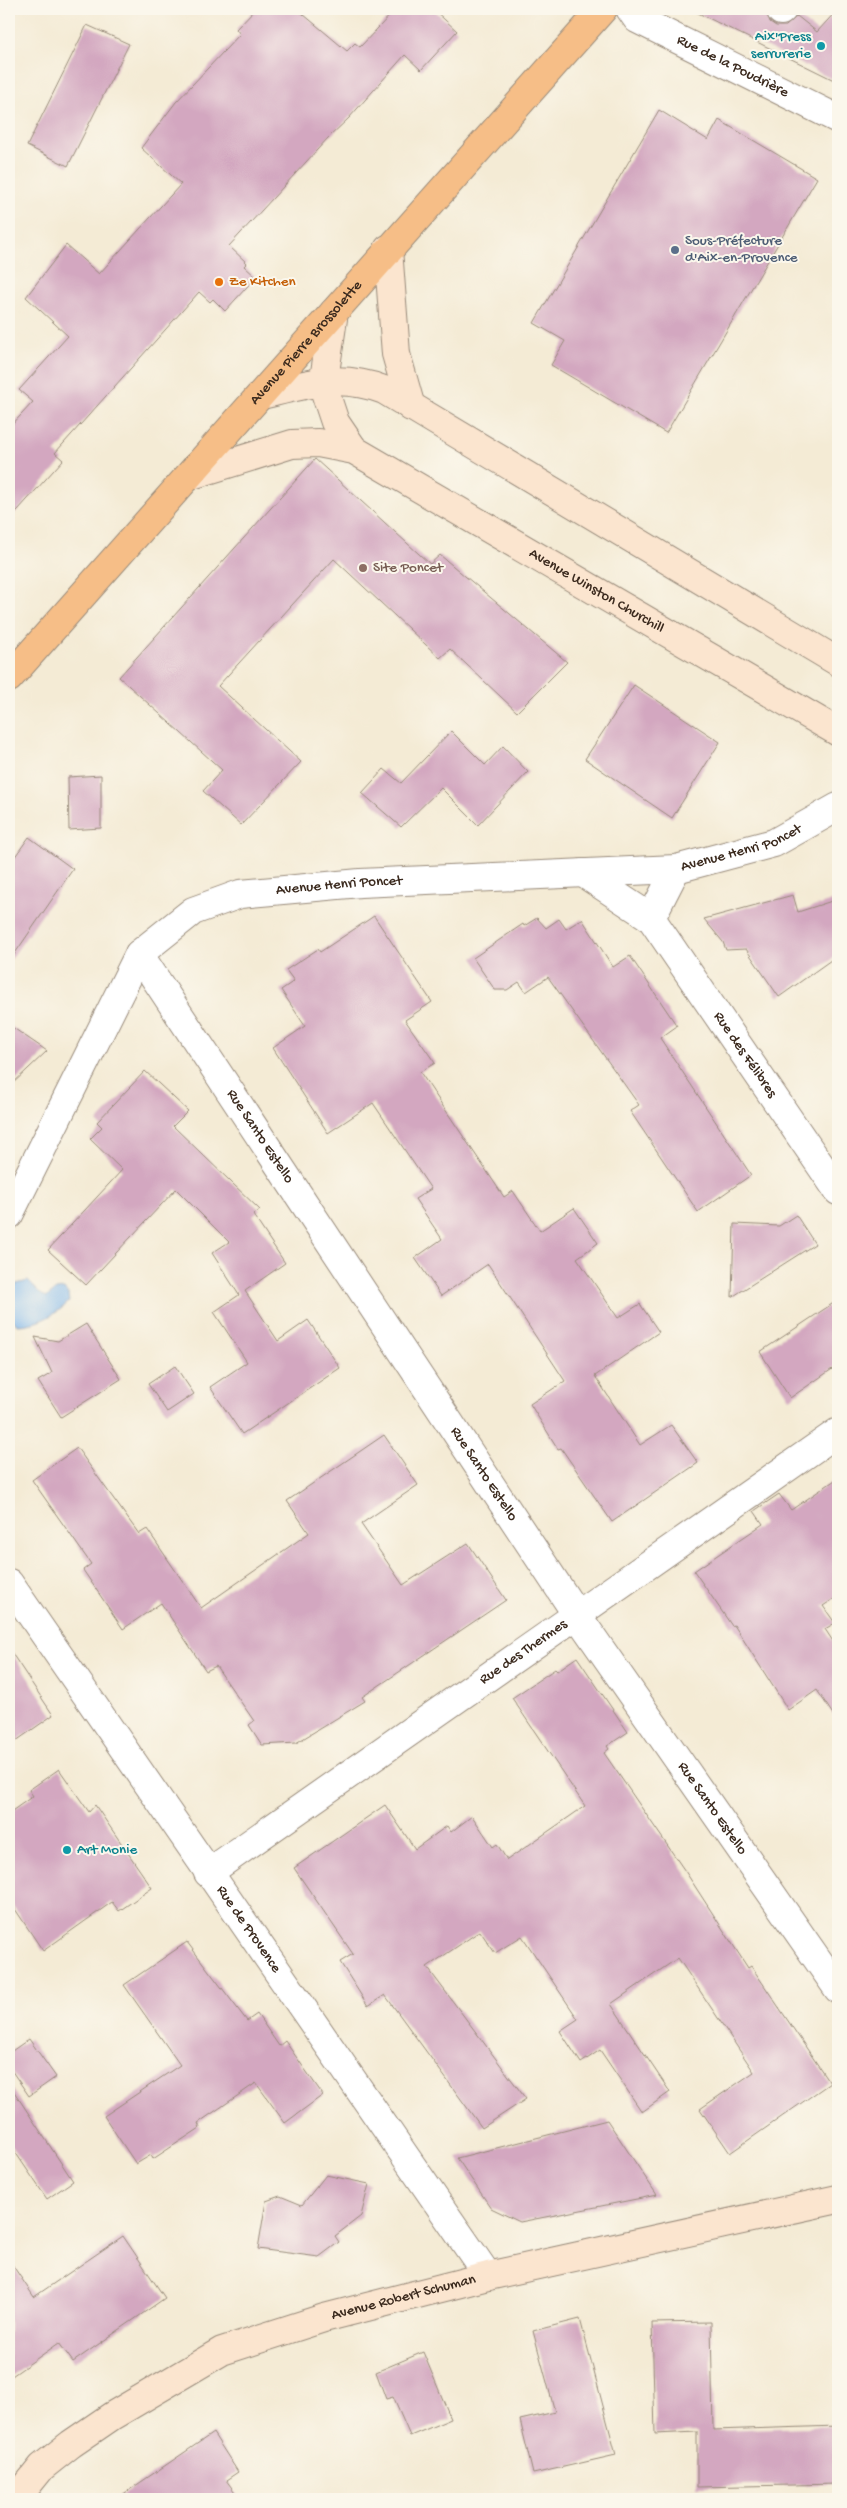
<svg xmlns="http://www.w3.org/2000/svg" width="847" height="2508" viewBox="0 0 847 2508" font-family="'Gochi Hand',sans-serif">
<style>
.water{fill:#78b2e9;stroke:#5a6e84}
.building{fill:#d3a7c0}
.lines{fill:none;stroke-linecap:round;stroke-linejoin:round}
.street-casing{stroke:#988a7a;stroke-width:30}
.secondary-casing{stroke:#988a7a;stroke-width:30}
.primary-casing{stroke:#988a7a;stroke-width:30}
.street{stroke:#fff;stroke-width:28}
.secondary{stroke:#fbe5cf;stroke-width:28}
.primary{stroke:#f6be87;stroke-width:28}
.culture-dot{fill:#0f9aa8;stroke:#fbf7ec;stroke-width:2}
.service-dot{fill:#5c6f8a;stroke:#fbf7ec;stroke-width:2}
.food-dot{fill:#e8710a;stroke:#fbf7ec;stroke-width:2}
.education-dot{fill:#8d6e63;stroke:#fbf7ec;stroke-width:2}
.labels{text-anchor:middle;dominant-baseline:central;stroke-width:4;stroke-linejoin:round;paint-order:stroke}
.culture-label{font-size:15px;fill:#0d838f;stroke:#fbf7ec;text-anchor:end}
.street-label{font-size:15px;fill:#3b2a1e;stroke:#fbf7ec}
.service-label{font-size:15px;fill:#4e5e75;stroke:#fbf7ec;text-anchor:start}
.food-label{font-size:15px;fill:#c56008;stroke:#fbf7ec;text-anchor:start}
.education-label{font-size:15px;fill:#785e54;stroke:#fbf7ec;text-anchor:start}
</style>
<rect width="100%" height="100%" fill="#fbf7ec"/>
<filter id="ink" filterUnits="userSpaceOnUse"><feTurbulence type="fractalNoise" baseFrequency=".02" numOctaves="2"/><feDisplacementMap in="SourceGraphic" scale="10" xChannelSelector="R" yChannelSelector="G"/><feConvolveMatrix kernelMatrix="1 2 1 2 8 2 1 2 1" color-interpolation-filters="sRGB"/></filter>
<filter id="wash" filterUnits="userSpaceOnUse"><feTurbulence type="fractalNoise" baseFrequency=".0096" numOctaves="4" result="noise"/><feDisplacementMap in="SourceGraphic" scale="20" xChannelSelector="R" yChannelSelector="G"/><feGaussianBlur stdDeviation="1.12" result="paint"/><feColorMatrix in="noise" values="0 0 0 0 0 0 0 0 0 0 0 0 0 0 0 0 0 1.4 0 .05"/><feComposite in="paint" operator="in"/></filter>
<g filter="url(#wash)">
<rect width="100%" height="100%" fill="#f4ebd5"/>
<path class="water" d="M 28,1281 L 42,1295 L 47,1297 L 56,1290 L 64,1289 L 68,1294 L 69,1302 C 55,1315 37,1325 17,1325 L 9,1314 L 9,1286 Z"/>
<g id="blocks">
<g class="building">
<path d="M 255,9 L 297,9 L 347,51 L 355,43 L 360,47 L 396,9 L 433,9 L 457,31 L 421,70 L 405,55 L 349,118 L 328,138 L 229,246 L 247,263 L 244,266 L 256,277 L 225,311 L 213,299 L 210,302 L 199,292 L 55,453 L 63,460 L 9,520 L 9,428 L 33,402 L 19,390 L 68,336 L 26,297 L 66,245 L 99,274 L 181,184 L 141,148 L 176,102 L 240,34 L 236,29 Z"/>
<path d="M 690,9 L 766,9 L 770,22 L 776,26 L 786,26 L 797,16 L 817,32 L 838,9 L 838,82 Z"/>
<path d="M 87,25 L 129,44 L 68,166 L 27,146 Z"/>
<path d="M 659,110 L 708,140 L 719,120 L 817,178 L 666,433 L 551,365 L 565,341 L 534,323 Z"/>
<path d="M 315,459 L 430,564 L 440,555 L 567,662 L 517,712 L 450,649 L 440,658 L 334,559 L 218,686 L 301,762 L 241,825 L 203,791 L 222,770 L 119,677 Z"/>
<path d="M 634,685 L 720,742 L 672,818 L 585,759 Z"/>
<path d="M 451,731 L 485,765 L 503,746 L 528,772 L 478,825 L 441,788 L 401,827 L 362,793 L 384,769 L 401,783 Z"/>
<path d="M 101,775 L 101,828 L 69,830 L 68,777 Z"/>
<path d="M 29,837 L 73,869 L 9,962 L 9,865 Z"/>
<path d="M 793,895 L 798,912 L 838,899 L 838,955 L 779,997 L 746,949 L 726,950 L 723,942 L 704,919 Z"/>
<path d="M 374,916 L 432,1002 L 405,1020 L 435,1063 L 420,1072 L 504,1197 L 513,1191 L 540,1231 L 574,1208 L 598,1243 L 577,1258 L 618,1318 L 640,1304 L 659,1332 L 595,1376 L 640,1445 L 671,1425 L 698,1463 L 612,1522 L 561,1448 L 558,1449 L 530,1404 L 565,1381 L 488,1264 L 441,1296 L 415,1258 L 442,1239 L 415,1199 L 431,1189 L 373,1103 L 328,1133 L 273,1048 L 305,1026 L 281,990 L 294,981 L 286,970 L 318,949 L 320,952 Z"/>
<path d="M 537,918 L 546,928 L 559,919 L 566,929 L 582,919 L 613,967 L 630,956 L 677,1026 L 660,1038 L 751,1175 L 698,1212 L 630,1111 L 639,1105 L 548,977 L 526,992 L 519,982 L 507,990 L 495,990 L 473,958 L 523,924 L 524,926 Z"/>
<path d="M 9,1025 L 47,1051 L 9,1087 Z"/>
<path d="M 145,1071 L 188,1111 L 173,1126 L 260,1210 L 253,1215 L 285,1263 L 245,1291 L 278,1341 L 308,1320 L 340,1368 L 242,1434 L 210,1387 L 247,1362 L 214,1312 L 239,1295 L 212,1253 L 229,1242 L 176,1189 L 86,1285 L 48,1250 L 122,1170 L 90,1139 L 102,1127 L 97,1122 Z"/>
<path d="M 796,1215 L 815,1244 L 732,1297 L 734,1224 L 779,1226 Z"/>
<path d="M 838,1300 L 838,1365 L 790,1398 L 760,1352 Z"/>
<path d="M 86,1324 L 121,1379 L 61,1417 L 38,1381 L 52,1373 L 35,1337 L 58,1341 Z"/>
<path d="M 175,1366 L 194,1394 L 167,1412 L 148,1384 Z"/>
<path d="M 384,1435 L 418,1485 L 361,1524 L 403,1585 L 468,1543 L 506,1600 L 362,1697 L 365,1701 L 296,1743 L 262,1745 L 249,1725 L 254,1721 L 216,1666 L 206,1671 L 161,1603 L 123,1629 L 83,1570 L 91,1564 L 32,1480 L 77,1448 L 139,1534 L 147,1529 L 201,1608 L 309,1533 L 287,1501 Z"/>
<path d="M 838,1478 L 838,1596 L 823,1606 L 835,1623 L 825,1629 L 838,1649 L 838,1722 L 817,1690 L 788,1710 L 734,1625 L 732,1626 L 694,1571 L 763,1524 L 754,1511 L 779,1494 L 791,1510 Z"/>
<path d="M 9,1649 L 53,1715 L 9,1746 Z"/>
<path d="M 577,1657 L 628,1732 L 607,1746 L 609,1749 L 604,1753 L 687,1874 L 748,1968 L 751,1966 L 830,2083 L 730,2153 L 700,2109 L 754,2072 L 678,1958 L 611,2004 L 670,2092 L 642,2112 L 600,2050 L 581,2063 L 560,2031 L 578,2019 L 522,1936 L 495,1953 L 480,1931 L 427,1967 L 526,2099 L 482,2128 L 385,1995 L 368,2006 L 340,1962 L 353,1954 L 294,1868 L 385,1805 L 415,1849 L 447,1826 L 451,1832 L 472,1816 L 493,1847 L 497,1844 L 507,1860 L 585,1806 L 512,1698 L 555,1669 L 557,1671 Z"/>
<path d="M 59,1769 L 89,1812 L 95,1805 L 152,1888 L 119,1911 L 112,1902 L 43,1951 L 9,1900 L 9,1813 L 33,1796 L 29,1790 Z"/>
<path d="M 187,1942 L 247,2021 L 257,2014 L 279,2046 L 285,2041 L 323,2095 L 285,2123 L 256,2083 L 198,2123 L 200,2128 L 153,2159 L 151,2155 L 136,2164 L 104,2116 L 180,2065 L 124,1985 Z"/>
<path d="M 29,2039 L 56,2077 L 29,2096 L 9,2067 L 9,2053 Z"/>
<path d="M 9,2084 L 73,2181 L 47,2199 L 9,2143 Z"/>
<path d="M 607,2120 L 657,2195 L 520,2222 L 491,2208 L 457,2158 Z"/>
<path d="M 326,2175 L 369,2184 L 361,2216 L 335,2236 L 339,2242 L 319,2257 L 258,2249 L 266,2201 L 280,2196 L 302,2205 Z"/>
<path d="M 123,2236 L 165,2298 L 73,2362 L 59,2343 L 9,2378 L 9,2260 L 34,2297 Z"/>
<path d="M 580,2319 L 616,2455 L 533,2474 L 520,2420 L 555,2412 L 533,2331 Z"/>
<path d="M 711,2322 L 713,2430 L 838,2426 L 838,2484 L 697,2487 L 697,2432 L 655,2434 L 652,2323 Z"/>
<path d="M 423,2352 L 451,2419 L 410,2436 L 393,2397 L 386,2399 L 376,2372 Z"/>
<path d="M 213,2433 L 238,2472 L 226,2480 L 240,2499 L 116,2499 Z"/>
</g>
</g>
</g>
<g filter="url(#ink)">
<use href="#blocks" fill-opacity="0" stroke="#988a7a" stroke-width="1"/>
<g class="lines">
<g class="street-casing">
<g id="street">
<path id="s1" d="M 630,9 L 637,19 L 838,119"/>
<path d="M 781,11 L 783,9"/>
<path id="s2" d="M 676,869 L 651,918 L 838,1191"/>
<path d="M 583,873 L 651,918"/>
<path id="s3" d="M 139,954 L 577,1615 L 838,1989"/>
<path id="s4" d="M 9,1215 L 139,954 L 193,911 L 240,894 L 360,883 L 676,869 L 774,843 L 838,807"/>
<path id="s5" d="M 9,1583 L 488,2276"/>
<path id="s6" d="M 208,1873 L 838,1432"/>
</g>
</g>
<g class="secondary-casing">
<g id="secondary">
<path d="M 388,249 L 396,354 L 411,407"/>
<path d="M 334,312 L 323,386 L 335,422 L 354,450"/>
<path d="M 262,395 C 307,384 339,373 384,390 L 838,662"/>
<path id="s7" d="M 189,476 L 292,444 L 318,443 L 354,450 L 838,732"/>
<path id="s8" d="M 16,2499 L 42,2467 L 71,2444 L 112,2416 L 222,2351 L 324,2318 L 488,2276 L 838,2199"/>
</g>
</g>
<g class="primary-casing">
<g id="primary">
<path id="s9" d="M 9,678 L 603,9"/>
</g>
</g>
<use href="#street" class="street"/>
<use href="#secondary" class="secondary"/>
<use href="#primary" class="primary"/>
</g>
</g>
<g class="culture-dot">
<circle cx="821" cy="46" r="5"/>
<circle cx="67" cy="1850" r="5"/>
</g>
<circle class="service-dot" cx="675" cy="250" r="5"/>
<circle class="food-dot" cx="219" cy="282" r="5"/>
<circle class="education-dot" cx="363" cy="568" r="5"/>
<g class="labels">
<g class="culture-label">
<text x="811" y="37">Aix'Press<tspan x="811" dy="17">serrurerie</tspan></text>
<text x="77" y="1850" text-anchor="start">Art Monie</text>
</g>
<g class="street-label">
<text stroke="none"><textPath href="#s1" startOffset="119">Rue de la Poudrière</textPath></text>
<text stroke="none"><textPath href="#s9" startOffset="448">Avenue Pierre Brossolette</textPath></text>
<text stroke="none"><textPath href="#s7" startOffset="451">Avenue Winston Churchill</textPath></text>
<text stroke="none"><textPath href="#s4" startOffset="916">Avenue Henri Poncet</textPath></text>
<text stroke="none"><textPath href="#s4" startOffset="510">Avenue Henri Poncet</textPath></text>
<text stroke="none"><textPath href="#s2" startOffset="221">Rue des Félibres</textPath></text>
<text stroke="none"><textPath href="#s3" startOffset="219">Rue Santo Estello</textPath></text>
<text stroke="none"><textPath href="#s3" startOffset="624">Rue Santo Estello</textPath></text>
<text stroke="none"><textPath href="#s6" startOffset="385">Rue des Thermes</textPath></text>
<text stroke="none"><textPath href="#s3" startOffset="1029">Rue Santo Estello</textPath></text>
<text stroke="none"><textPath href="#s5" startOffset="421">Rue de Provence</textPath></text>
<text stroke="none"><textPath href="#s8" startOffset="445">Avenue Robert Schuman</textPath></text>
</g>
<g class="service-label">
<text x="685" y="241">Sous-Préfecture<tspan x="685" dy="17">d'Aix-en-Provence</tspan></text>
</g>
<g class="food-label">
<text x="229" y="282">Ze Kitchen</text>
</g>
<g class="education-label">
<text x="373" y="568">Site Poncet</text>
</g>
</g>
<rect width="847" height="2508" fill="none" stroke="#fbf7ec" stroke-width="30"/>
</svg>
